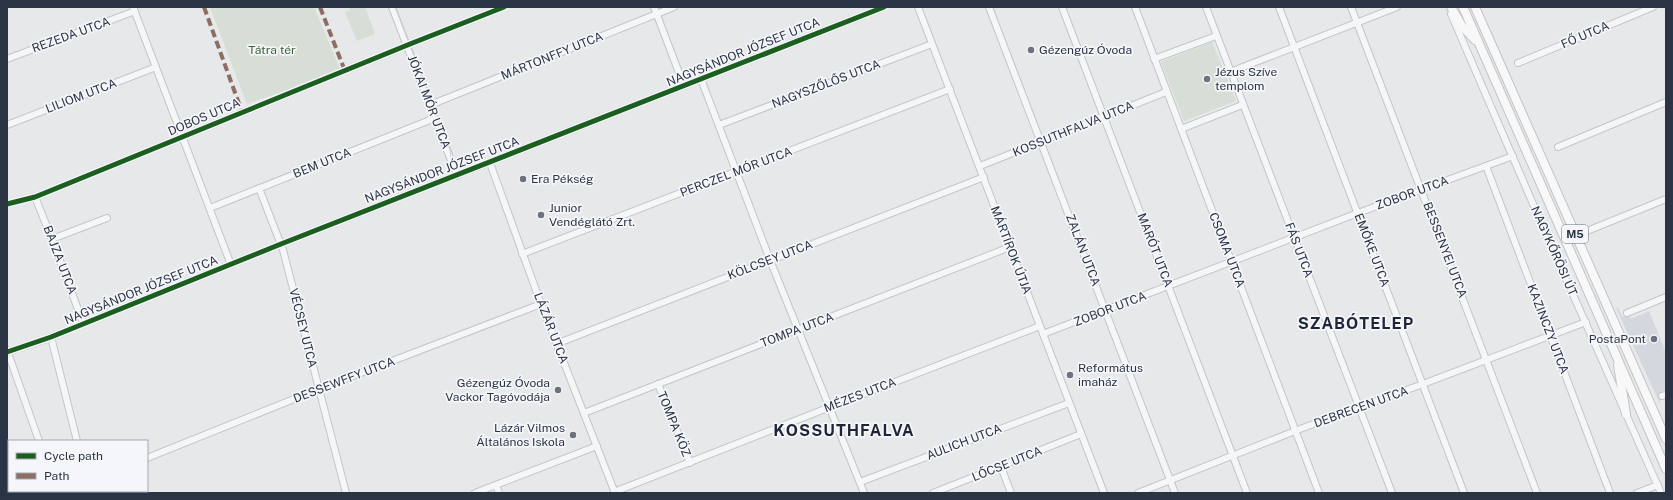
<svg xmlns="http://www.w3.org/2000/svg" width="1673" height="500" viewBox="0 0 1673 500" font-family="'Public Sans',sans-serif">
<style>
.built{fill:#d4d7dd}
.green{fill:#d6ded6}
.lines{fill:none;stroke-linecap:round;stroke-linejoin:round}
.minor-casing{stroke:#c4c6c8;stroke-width:8}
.major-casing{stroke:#c2c5c8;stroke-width:10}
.minor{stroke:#f5f6f7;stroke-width:6}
.major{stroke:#f8f8f8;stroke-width:8}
.tram{stroke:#cecfd2;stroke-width:1}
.quiet{stroke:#8d6e63;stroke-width:4;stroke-dasharray:8 4;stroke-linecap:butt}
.cycleway-casing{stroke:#f4f6f9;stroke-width:8}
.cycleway{stroke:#1b5e20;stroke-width:5}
.poi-dot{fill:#6c737f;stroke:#f4f6f9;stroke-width:1.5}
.labels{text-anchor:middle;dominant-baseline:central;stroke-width:3.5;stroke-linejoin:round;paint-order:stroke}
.shield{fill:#f4f6f9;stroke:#676e7b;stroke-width:1}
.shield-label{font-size:11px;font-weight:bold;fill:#2b3445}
.street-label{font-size:12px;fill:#2b3445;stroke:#f4f6f9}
.park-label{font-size:12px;fill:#3f6138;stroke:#f4f6f9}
.poi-label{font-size:12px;fill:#2b3445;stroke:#f4f6f9;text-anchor:start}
.district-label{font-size:16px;font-weight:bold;letter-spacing:1px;fill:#1d2536;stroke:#f4f6f9}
</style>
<rect width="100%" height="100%" fill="#e6e8ea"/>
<path class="built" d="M 1616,308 L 1618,308 L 1622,316 L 1633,318 L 1649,311 L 1666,353 L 1666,389 L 1662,391 L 1659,396 L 1660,404 Z"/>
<g class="green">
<path d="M 210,7 L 314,7 L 341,71 L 247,104 Z"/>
<path d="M 349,7 L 365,7 L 375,34 L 357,41 L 345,12 L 350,10 Z"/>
<path d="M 1212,42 L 1236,101 L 1184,121 L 1161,62 Z"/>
</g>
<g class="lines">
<g class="minor-casing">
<g id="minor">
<path d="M 133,7 L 231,265"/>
<path d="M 392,7 L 457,176"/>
<path d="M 654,7 L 684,86"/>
<path d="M 918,7 L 1104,493"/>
<path d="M 989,7 L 1175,493"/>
<path d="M 1062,7 L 1247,493"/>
<path d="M 1135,7 L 1319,493"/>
<path d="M 1206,7 L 1392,493"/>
<path d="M 1279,7 L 1464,493"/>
<path d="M 1351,7 L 1537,493"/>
<path d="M 1451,14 L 1543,227 L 1661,493"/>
<path d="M 7,59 L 135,11"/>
<path d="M 1154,59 L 1216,36"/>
<path d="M 1518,63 L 1653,7"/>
<path d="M 1230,72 L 1397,7"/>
<path d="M 701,79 L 770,260 L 864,493"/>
<path d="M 430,105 L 674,7"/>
<path d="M 7,125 L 156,67"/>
<path d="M 719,125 L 932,44"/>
<path d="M 1181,129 L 1242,105"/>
<path d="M 1558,147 L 1666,102"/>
<path d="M 490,163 L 541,304 L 615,493"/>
<path d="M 980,166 L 1166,92"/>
<path d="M 1486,166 L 1610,493"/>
<path d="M 259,188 L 283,250 L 346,493"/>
<path d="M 35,197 L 52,239 L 83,323"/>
<path d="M 7,204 L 35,197 L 410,44 L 504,7"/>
<path d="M 210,208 L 435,118"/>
<path d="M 1587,231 L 1666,199"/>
<path d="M 52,239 L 107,218"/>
<path d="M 522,254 L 950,89"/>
<path d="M 1627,313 L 1666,297"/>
<path d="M 1043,334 L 1358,213 L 1513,156"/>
<path d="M 51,337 L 77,441"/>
<path d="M 556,344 L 984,177"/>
<path d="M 7,350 L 39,441"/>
<path d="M 7,352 L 51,337 L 281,244 L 884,7"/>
<path d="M 658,384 L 690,463"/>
<path d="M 1662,396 L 1666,395"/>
<path d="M 584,413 L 1010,247"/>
<path d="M 147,458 L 319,389 L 541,304"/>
<path d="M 1001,467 L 1011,493"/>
<path d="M 860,482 L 1069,403"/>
<path d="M 496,485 L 499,493"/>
<path d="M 90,491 L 91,493"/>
<path d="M 614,492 L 830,407 L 1040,326"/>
<path d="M 58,493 L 62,491"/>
<path d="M 475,493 L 597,446"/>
<path d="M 933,493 L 1081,434"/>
<path d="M 1138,493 L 1300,429 L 1423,384 L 1586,322"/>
<path d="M 1637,493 L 1658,485"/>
</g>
</g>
<g class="major-casing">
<g id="major">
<path d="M 1451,7 L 1462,26 L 1475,40"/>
<path d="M 1463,7 L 1666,469"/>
<path d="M 1475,7 L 1666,439"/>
<path d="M 1618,365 L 1626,414"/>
</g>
</g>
<use href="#minor" class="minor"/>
<use href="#major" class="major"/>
<path class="tram" d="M 7,356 L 49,342 L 84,326 L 439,185 C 450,175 453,164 450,150 L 395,7"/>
<g class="quiet">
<path d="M 204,7 L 242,112"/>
<path d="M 320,7 L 345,71"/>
</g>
<g class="cycleway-casing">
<g id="cycleway">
<path d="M 7,204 L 35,197 L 410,44 L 504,7"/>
<path d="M 7,352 L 51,337 L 281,244 L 884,7"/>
</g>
</g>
<use href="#cycleway" class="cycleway"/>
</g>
<g class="poi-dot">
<circle cx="1031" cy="50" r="4"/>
<circle cx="1207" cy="79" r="4"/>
<circle cx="523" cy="179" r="4"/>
<circle cx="541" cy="215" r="4"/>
<circle cx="1654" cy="339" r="4"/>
<circle cx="1070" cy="375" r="4"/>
<circle cx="558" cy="390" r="4"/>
<circle cx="573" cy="435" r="4"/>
</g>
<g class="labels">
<rect class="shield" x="1562" y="225" width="26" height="18" rx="3"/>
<g class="shield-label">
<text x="1575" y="234">M5</text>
</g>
<g class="street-label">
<text transform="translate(71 35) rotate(-20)">REZEDA UTCA</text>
<text transform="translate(1585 35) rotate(-23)">FŐ UTCA</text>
<text transform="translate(743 52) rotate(-22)">NAGYSÁNDOR JÓZSEF UTCA</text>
<text transform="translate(552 56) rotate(-22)">MÁRTONFFY UTCA</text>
<text transform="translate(826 84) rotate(-21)">NAGYSZŐLŐS UTCA</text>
<text transform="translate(81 96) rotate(-21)">LILIOM UTCA</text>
<text transform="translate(429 102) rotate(69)">JÓKAI MÓR UTCA</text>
<text transform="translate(204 117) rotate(-23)">DOBOS UTCA</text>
<text transform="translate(1073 129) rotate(-22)">KOSSUTHFALVA UTCA</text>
<text transform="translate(322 163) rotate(-22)">BEM UTCA</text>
<text transform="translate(442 170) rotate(-21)">NAGYSÁNDOR JÓZSEF UTCA</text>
<text transform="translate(736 172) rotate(-21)">PERCZEL MÓR UTCA</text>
<text transform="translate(1412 193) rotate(-20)">ZOBOR UTCA</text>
<text transform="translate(1011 250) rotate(69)">MÁRTÍROK ÚTJA</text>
<text transform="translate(1083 250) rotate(69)">ZALÁN UTCA</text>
<text transform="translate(1155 250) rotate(69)">MARÓT UTCA</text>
<text transform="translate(1227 250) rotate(69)">CSOMA UTCA</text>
<text transform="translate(1299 250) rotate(69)">FÁS UTCA</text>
<text transform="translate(1372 250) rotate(69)">EMŐKE UTCA</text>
<text transform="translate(1445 250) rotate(69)">BESSENYEI UTCA</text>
<text transform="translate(1554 251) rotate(66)">NAGYKŐRÖSI ÚT</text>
<text transform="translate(60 260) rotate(69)">BAJZA UTCA</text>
<text transform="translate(770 260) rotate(-21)">KÖLCSEY UTCA</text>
<text transform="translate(141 290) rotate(-22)">NAGYSÁNDOR JÓZSEF UTCA</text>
<text transform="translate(1110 309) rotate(-21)">ZOBOR UTCA</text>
<text transform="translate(303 328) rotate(76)">VÉCSEY UTCA</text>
<text transform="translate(551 328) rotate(69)">LÁZÁR UTCA</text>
<text transform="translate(1548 329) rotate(69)">KAZINCZY UTCA</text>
<text transform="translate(797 330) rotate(-21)">TOMPA UTCA</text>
<text transform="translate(344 380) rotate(-21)">DESSEWFFY UTCA</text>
<text transform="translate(860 395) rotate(-21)">MÉZES UTCA</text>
<text transform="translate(1361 407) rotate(-20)">DEBRECEN UTCA</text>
<text transform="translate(674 424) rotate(68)">TOMPA KÖZ</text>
<text transform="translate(964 442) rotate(-21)">AULICH UTCA</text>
<text transform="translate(1007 464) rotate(-22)">LŐCSE UTCA</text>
</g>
<g class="park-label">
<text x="272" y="50">Tátra tér</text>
</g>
<g class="poi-label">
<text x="1039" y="50">Gézengúz Óvoda</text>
<text x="1215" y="72">Jézus Szíve<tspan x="1215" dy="14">templom</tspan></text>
<text x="531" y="179">Era Pékség</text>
<text x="549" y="208">Junior<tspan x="549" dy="14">Vendéglátó Zrt.</tspan></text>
<text x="1646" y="339" text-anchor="end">PostaPont</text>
<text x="1078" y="368">Református<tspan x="1078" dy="14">imaház</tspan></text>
<text x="550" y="383" text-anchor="end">Gézengúz Óvoda<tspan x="550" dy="14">Vackor Tagóvodája</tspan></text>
<text x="565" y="428" text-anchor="end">Lázár Vilmos<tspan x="565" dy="14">Általános Iskola</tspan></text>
</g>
<g class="district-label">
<text x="1356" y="323">SZABÓTELEP</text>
<text x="844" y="430">KOSSUTHFALVA</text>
</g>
</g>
<rect width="1673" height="500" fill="none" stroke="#2b3445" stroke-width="16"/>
<rect x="8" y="440" width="140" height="52" fill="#f4f6f9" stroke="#a4a8b1"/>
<rect x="16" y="453" width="20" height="6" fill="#1b5e20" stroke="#a4a8b1"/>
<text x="44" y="460" font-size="12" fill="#2b3445">Cycle path</text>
<rect x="16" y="473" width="20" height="6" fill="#8d6e63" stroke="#a4a8b1"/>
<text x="44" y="480" font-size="12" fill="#2b3445">Path</text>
</svg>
